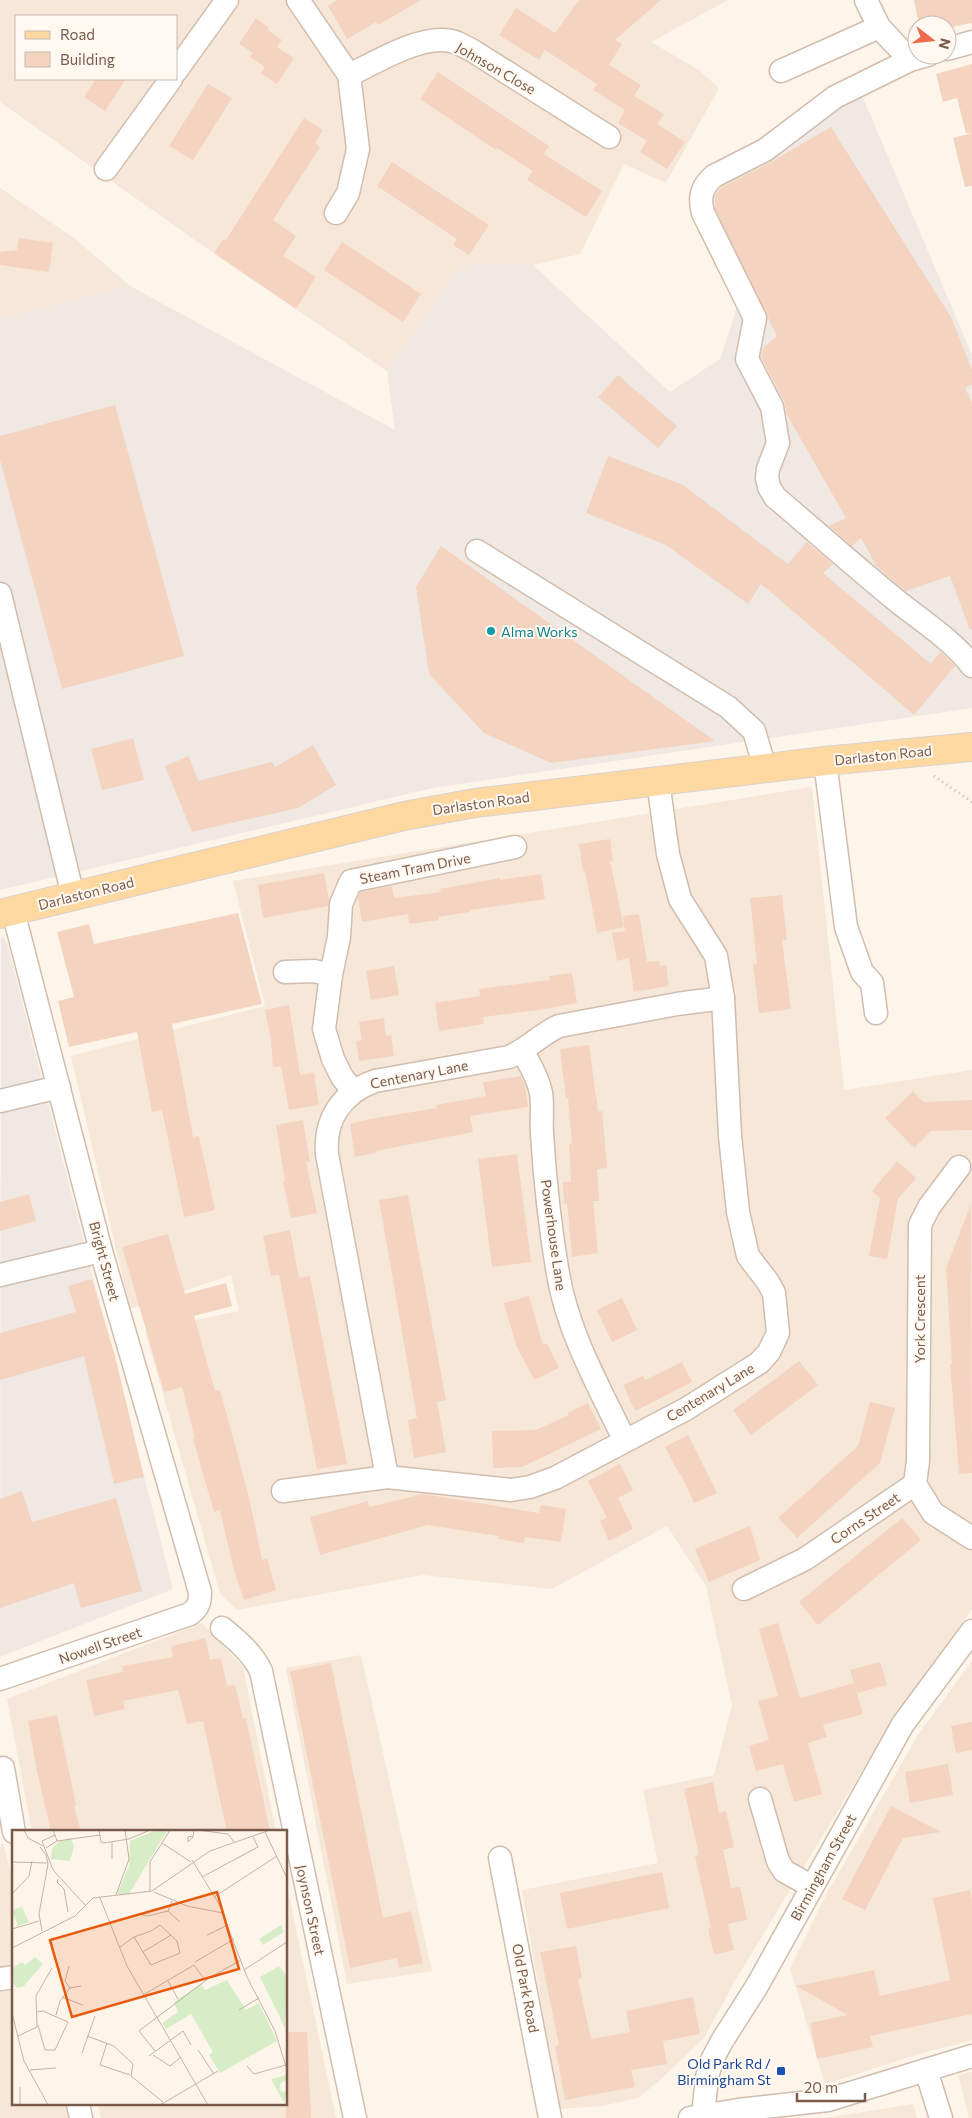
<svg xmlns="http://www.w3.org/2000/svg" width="972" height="2118" viewBox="0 0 972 2118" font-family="Commissioner,sans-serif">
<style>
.residential{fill:#f6e7d8;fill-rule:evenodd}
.industrial{fill:#efe8e3}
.building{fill:#f4d4c0}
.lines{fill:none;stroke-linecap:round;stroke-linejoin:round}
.minor-casing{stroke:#d1bdae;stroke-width:25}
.major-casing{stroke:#dad1cd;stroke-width:30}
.path{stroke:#dab7a2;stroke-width:3;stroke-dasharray:1 4;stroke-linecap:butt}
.minor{stroke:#fff;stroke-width:22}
.major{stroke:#fdd9a1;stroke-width:28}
.culture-dot{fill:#0f9aa8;stroke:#fff9f1;stroke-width:2}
.transit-dot{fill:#1a4fb4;stroke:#fff9f1;stroke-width:2}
.labels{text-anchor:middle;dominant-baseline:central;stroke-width:4;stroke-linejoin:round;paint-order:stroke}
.street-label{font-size:14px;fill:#7a5b4b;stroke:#fff9f1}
.culture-label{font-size:14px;fill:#0d838f;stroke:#fff9f1;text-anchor:start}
.transit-label{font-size:14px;fill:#164399;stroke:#fff9f1;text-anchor:end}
.inset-road{fill:none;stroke:#c5b2a5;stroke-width:1}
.view{fill:#e8590c;fill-opacity:0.15;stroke:#e8590c;stroke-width:2.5}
.inset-edge{fill:none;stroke:#7a5b4b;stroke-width:2.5}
</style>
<rect width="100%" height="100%" fill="#fdf5ea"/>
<g class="residential">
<path d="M 0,0 L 728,0 L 651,42 L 699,70 L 719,88 L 666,183 L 624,164 L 580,254 L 533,265 L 474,264 L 461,268 L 387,371 L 206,248 L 0,102 ZM 16,16 L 176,16 L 176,79 L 16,79 Z"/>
<path d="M 0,188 L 74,238 L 130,286 L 0,319 Z"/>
<path d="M 812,787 L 844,1090 L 972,1070 L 972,1609 L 892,1721 L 735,1981 L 704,2038 L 660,2080 L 638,2098 L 602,2106 L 559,2109 L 522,1890 L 658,1863 L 643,1790 L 714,1775 L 732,1705 L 706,1586 L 667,1526 L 552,1589 L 423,1575 L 237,1610 L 220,1594 L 145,1331 L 239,1311 L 231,1275 L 130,1309 L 71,1056 L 265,1006 L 233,881 Z"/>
<path d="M 202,1623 L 243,1667 L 276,1832 L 32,1832 L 7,1699 Z"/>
<path d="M 361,1655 L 432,1971 L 347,1984 L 286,1668 Z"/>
<path d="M 972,1661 L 972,2040 L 916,2055 L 825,2084 L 790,1968 L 826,1895 L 918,1735 Z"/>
<path d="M 3,1843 L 14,1885 L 14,2104 L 68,2104 L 71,2118 L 0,2118 L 0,1844 Z"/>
<path d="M 286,1882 L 336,2118 L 101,2118 L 98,2104 L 286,2104 Z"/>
<path d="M 972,2072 L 972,2118 L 969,2118 L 958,2075 Z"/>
<path d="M 913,2104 L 917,2118 L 825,2118 Z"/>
</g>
<g class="industrial">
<path d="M 858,86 L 972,355 L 972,390 L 970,390 L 972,394 L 972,708 L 433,788 L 0,890 L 0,319 L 130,286 L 395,430 L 387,371 L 461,268 L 474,264 L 533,265 L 670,392 L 720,359 L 737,307 L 687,197 Z"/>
<path d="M 1,936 L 7,943 L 173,1589 L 0,1657 Z"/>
</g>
<g class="building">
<path d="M 337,0 L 421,0 L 378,25 L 376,22 L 347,39 L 328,6 Z"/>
<path d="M 579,0 L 661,0 L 615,40 L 622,44 L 609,65 L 641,85 L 634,96 L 664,114 L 657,124 L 685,142 L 667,169 L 640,152 L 647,141 L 618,123 L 625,110 L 593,90 L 597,84 L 545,50 L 539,60 L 499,35 L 516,8 L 555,33 Z"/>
<path d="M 914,0 L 972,0 L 972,23 L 947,28 L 947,25 L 919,25 Z"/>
<path d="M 256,18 L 269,28 L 268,30 L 282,40 L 277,47 L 294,58 L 277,84 L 261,73 L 265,67 L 250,57 L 253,53 L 239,44 Z"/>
<path d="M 972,64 L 972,133 L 966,133 L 957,98 L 943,102 L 936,74 Z"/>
<path d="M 438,72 L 549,146 L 544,154 L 602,191 L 586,217 L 527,180 L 533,171 L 497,148 L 496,150 L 420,99 Z"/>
<path d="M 96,79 L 126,79 L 105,111 L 84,97 Z"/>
<path d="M 208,84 L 232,98 L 193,160 L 169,146 Z"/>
<path d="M 304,118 L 323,130 L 315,143 L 320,147 L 273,220 L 296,236 L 283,256 L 316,277 L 296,309 L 214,253 L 223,239 L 226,240 Z"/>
<path d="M 831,127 L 951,317 L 972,370 L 972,385 L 965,388 L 972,403 L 972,629 L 970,630 L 950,576 L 906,591 L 877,567 L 861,538 L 852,546 L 829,526 L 846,518 L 787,415 L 784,401 L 761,357 L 763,348 L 777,336 L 715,209 L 715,196 L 722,187 L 771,162 Z"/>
<path d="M 972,133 L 972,186 L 965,187 L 953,138 Z"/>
<path d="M 392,162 L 489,225 L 469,255 L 453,245 L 457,239 L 377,186 Z"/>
<path d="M 19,238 L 53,243 L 49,272 L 0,265 L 0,252 L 17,250 Z"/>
<path d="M 342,242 L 421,294 L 403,322 L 324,270 Z"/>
<path d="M 618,375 L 677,426 L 658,448 L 598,397 Z"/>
<path d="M 115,405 L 184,656 L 62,689 L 0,460 L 0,436 Z"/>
<path d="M 608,456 L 683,485 L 788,564 L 807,542 L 833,564 L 823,573 L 932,665 L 931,663 L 941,652 L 955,666 L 914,715 L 761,584 L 748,604 L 666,545 L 586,513 Z"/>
<path d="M 441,546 L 715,741 L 551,763 L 484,733 L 429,674 L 416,587 Z"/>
<path d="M 133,738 L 144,780 L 102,790 L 91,749 Z"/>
<path d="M 313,745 L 336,785 L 298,808 L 192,832 L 165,766 L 189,756 L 198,781 L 272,762 L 275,767 Z"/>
<path d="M 610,839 L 613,861 L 610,861 L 624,927 L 597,933 L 585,871 L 583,871 L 579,844 Z"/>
<path d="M 324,873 L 329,900 L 328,906 L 263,918 L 258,885 Z"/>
<path d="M 541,874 L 545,899 L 470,910 L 470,912 L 438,917 L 439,920 L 409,924 L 408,914 L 362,922 L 358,898 L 360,892 L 392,886 L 394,898 L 441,892 L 440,889 L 500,878 L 500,880 Z"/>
<path d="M 782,895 L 787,940 L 782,941 L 791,1009 L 759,1013 L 753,964 L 757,964 L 750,898 Z"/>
<path d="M 238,913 L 262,1004 L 172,1024 L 193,1137 L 199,1136 L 215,1210 L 184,1217 L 162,1110 L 152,1112 L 137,1032 L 69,1047 L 58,1001 L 74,997 L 57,932 L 89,924 L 94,944 Z"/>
<path d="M 639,914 L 647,962 L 659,961 L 660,966 L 666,965 L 669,986 L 634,992 L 629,958 L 617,961 L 612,933 L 625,931 L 623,916 Z"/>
<path d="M 394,966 L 399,995 L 371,1000 L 366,971 Z"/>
<path d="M 572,973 L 577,1003 L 545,1009 L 483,1017 L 484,1024 L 439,1031 L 435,1003 L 480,996 L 479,989 L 550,980 L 549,976 Z"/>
<path d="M 289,1005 L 300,1075 L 314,1073 L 319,1105 L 289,1110 L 281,1066 L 273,1067 L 271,1040 L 265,1010 Z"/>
<path d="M 384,1018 L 386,1036 L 391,1035 L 394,1056 L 359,1061 L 356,1041 L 362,1040 L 359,1022 Z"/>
<path d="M 589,1045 L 598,1111 L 602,1111 L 607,1168 L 597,1169 L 599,1201 L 593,1201 L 598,1253 L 572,1257 L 567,1203 L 564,1204 L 563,1182 L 571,1182 L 569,1144 L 572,1144 L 568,1098 L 566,1098 L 560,1049 Z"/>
<path d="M 521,1076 L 525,1085 L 528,1107 L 470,1116 L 473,1132 L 376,1151 L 376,1153 L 355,1157 L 350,1124 L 370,1119 L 437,1108 L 436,1105 L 486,1096 L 483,1082 Z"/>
<path d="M 913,1091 L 923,1102 L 972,1100 L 972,1130 L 931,1131 L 914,1148 L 885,1118 Z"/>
<path d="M 303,1120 L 310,1162 L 306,1162 L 317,1213 L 291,1218 L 283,1181 L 285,1181 L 276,1125 Z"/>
<path d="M 517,1154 L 531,1262 L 492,1267 L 478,1159 Z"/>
<path d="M 897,1161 L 916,1178 L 898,1199 L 887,1259 L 869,1256 L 880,1198 L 872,1191 Z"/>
<path d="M 29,1194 L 36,1221 L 0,1231 L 0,1202 Z"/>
<path d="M 408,1195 L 446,1400 L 437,1402 L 446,1452 L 414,1458 L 408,1420 L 417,1418 L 379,1200 Z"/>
<path d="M 971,1204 L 972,1473 L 959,1474 L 950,1364 L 952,1364 L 946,1268 Z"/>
<path d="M 290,1230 L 299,1278 L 310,1276 L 347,1464 L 317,1469 L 279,1275 L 271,1276 L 263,1236 Z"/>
<path d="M 168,1234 L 185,1294 L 226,1283 L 232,1306 L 194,1316 L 215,1391 L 220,1390 L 249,1497 L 262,1560 L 267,1558 L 276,1590 L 244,1600 L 233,1567 L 220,1510 L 214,1512 L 193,1439 L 195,1439 L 182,1387 L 164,1392 L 122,1247 Z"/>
<path d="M 92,1279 L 115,1356 L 144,1477 L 114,1484 L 84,1356 L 0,1380 L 0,1333 L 76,1312 L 68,1286 Z"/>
<path d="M 529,1296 L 543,1345 L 547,1343 L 559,1368 L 534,1380 L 516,1345 L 504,1303 Z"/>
<path d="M 622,1298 L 637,1330 L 612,1342 L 597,1310 Z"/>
<path d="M 799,1361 L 818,1385 L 751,1435 L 733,1410 Z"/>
<path d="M 682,1362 L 692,1382 L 635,1411 L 623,1385 L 643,1376 L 645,1380 Z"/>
<path d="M 870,1402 L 895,1408 L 880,1463 L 797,1538 L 778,1518 L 858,1446 Z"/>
<path d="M 588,1403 L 601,1429 L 522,1467 L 493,1468 L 492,1431 L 536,1430 L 569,1415 L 568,1413 Z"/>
<path d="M 688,1435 L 717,1493 L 694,1503 L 681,1474 L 680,1475 L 665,1447 Z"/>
<path d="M 620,1464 L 633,1490 L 618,1498 L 633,1529 L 609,1541 L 600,1521 L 607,1518 L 588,1481 Z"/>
<path d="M 22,1491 L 32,1522 L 116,1498 L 142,1591 L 81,1608 L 74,1583 L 0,1608 L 0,1499 Z"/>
<path d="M 423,1494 L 539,1513 L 541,1505 L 566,1509 L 561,1542 L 525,1537 L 524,1543 L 498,1539 L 499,1536 L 428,1525 L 320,1555 L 310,1517 L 368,1501 L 369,1507 Z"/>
<path d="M 902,1518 L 921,1540 L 818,1625 L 799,1602 Z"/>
<path d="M 750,1526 L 760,1560 L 709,1582 L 695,1549 Z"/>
<path d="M 778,1623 L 800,1698 L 854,1683 L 863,1714 L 823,1725 L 827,1737 L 808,1743 L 822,1794 L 794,1802 L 783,1764 L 756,1771 L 749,1746 L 769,1740 L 758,1701 L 778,1696 L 759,1629 Z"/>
<path d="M 205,1638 L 210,1660 L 221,1658 L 227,1686 L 235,1685 L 243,1719 L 246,1718 L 270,1832 L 227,1832 L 203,1721 L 187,1724 L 178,1690 L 123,1701 L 125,1709 L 94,1716 L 86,1680 L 123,1672 L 122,1666 L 173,1657 L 171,1646 Z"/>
<path d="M 880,1662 L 887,1685 L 857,1693 L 850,1670 Z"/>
<path d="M 331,1663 L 383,1918 L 411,1911 L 423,1963 L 399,1968 L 397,1958 L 350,1968 L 290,1671 Z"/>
<path d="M 57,1715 L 76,1805 L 74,1806 L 81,1832 L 51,1832 L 37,1771 L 28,1721 Z"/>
<path d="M 972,1722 L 972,1750 L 956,1753 L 951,1726 Z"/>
<path d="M 948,1764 L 953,1795 L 910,1803 L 905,1772 Z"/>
<path d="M 713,1782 L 719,1813 L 726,1811 L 734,1847 L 723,1850 L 731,1888 L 740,1887 L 747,1920 L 728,1924 L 734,1950 L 714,1955 L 708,1929 L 711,1928 L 695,1856 L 699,1855 L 684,1789 Z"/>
<path d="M 891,1806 L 941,1832 L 903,1838 L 865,1910 L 842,1899 Z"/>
<path d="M 662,1872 L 669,1908 L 567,1929 L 560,1893 Z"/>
<path d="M 970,1890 L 972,1900 L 972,2014 L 870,2036 L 873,2047 L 817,2059 L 810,2023 L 848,2015 L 796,1986 L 874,1970 L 880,1996 L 950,1980 L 933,1898 Z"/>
<path d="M 576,1946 L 582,1978 L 578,1979 L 591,2039 L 630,2032 L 626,2011 L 693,1997 L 700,2034 L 663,2041 L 667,2064 L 631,2070 L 635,2087 L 565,2100 L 555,2046 L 559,2045 L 540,1952 Z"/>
<path d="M 286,2032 L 307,2032 L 311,2118 L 286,2118 Z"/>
</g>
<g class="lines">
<g class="minor-casing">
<g id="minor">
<path d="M 298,0 L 349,75 L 358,149 L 348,193 L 336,213"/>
<path d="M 866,0 L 879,27 L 910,60"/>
<path d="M 947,49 L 972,42"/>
<path d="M 928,55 L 910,60 L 835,97 L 765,150 L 714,176 C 701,187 699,198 703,213 L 755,318 L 747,359 L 772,407 L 778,443 L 768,469 L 767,478 L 769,487 L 775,497 C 814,530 852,564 891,596 C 918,619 951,638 972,666"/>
<path d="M 176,71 L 227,0"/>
<path d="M 781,71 L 879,27"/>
<path d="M 349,75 C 375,63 415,38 444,40 C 454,40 464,46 473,51 L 609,137"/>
<path d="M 106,169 L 171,79"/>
<path d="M 477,551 L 728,707 L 754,731 L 765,768"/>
<path d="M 0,594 L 73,896"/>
<path d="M 825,761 L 846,927 L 862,972 L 872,983 L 876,1013"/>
<path d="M 285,972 L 314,971 L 331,975"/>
<path d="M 522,1051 C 530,1064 538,1078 541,1093 C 543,1106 541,1121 542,1134 C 545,1181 550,1228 558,1274 C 568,1333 599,1387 624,1439"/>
<path d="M 353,1091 L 342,1077 L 333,1059 L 324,1029 L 331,975 L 339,937 L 341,904 L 351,881 L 515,847"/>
<path d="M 0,1101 L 59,1087"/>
<path d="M 0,1275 L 101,1251"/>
<path d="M 387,1477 L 327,1154 C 324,1119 342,1093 375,1081 L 509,1057 C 528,1049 541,1034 559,1026 L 677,1004 L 723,998"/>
<path d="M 915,1484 L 918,1461 L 920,1225 L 929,1207 L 959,1167"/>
<path d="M 283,1491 L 387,1477 L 511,1490 L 530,1487 L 555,1478 L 686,1409 L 759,1363 L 769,1352 L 778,1333 L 774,1293 L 768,1282 L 748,1256 L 738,1212 L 730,1136 L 723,998 L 716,956 L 680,899 L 668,854 L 658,781"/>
<path d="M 744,1589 L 805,1559 L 915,1484 L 933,1513 L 972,1538"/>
<path d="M 222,1628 C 238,1641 252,1653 261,1671 L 355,2118"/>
<path d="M 0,1679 L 190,1614 C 199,1607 200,1602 200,1592 L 101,1251 L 13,911"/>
<path d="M 3,1768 L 14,1832"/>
<path d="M 760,1799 L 778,1861 L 784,1871 L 811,1886"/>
<path d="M 500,1858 L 550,2118"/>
<path d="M 0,1979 L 14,1977"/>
<path d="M 926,2070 L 941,2118"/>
<path d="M 78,2104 L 81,2118"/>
<path d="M 703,2116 L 707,2077 L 712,2060 L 722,2041 L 757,1986 L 903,1724 L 972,1631"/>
<path d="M 690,2118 L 738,2110 L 828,2100 L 972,2056"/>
</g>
</g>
<g class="major-casing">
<path id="major" d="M 0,914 L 404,816 L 475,803 L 825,761 L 972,747"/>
</g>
<path class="path" d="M 934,776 L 972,802"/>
<use href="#minor" class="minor"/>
<use href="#major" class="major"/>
</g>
<circle class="culture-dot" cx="491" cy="631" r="5"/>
<rect class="transit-dot" x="776" y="2066" width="10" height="10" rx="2.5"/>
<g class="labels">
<g class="street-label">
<text transform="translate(496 68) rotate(30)">Johnson Close</text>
<text transform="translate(883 755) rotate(-6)">Darlaston Road</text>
<text transform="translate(481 803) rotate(-8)">Darlaston Road</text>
<text transform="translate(415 868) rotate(-11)">Steam Tram Drive</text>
<text transform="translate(86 893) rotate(-14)">Darlaston Road</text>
<text transform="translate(419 1074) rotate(-11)">Centenary Lane</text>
<text transform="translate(554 1235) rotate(82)">Powerhouse Lane</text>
<text transform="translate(105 1261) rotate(75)">Bright Street</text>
<text transform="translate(919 1319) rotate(-90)">York Crescent</text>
<text transform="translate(710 1392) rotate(-31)">Centenary Lane</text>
<text transform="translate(865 1518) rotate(-34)">Corns Street</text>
<text transform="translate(100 1645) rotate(-19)">Nowell Street</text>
<text transform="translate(823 1867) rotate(-61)">Birmingham Street</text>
<text transform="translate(311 1910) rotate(78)">Joynson Street</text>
<text transform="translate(526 1988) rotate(79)">Old Park Road</text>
</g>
<g class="culture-label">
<text x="501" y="631">Alma Works</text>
</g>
<g class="transit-label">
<text x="771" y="2063">Old Park Rd /<tspan x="771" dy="16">Birmingham St</tspan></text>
</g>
</g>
<g transform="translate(12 1830)">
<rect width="275" height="275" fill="#fdf5ea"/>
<path d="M 145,0 L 155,1 L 117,64 L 105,64 L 117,36 L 118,11 ZM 59,8 L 62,16 L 58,31 L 39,29 L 40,18 L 48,11 ZM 10,77 L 17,92 L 6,96 L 0,80 ZM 269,95 L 272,102 L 251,115 L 247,109 ZM 23,127 L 31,134 L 11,157 L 5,158 L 0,151 L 0,138 L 10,132 L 13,135 ZM 267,136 L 275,146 L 273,198 L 248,147 ZM 215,150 L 234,180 L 247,173 L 265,211 L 208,243 L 197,225 L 201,222 L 179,184 L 154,199 L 150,193 L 166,182 L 162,172 L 189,154 L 193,160 ZM 275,245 L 275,254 L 274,250 L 268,254 L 269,262 L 275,261 L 272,273 L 259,249 Z" fill="#d7edc7"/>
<path class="inset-road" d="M 12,0 L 16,8 L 31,16M 87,0 L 89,12 L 92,13 L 117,9 L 138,0M 185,0 L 216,4 L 222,12M 253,2 L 275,48M 43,5 L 30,11 L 41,40 L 73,75M 181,6 L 176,7 L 176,12 L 181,7 L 182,0M 45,11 L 88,5M 100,12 L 100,29M 150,13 L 179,32M 28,17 L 34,25 L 36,34 L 27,84 L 30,101M 34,18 L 45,11 L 41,0M 180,30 L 207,74 L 235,147 L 263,201 L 275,240M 0,32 L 35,33M 190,47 L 246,17 L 241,7M 46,49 L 45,52 L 52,59 L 56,82M 138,62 L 138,32 L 158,0M 142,62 L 175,76 L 211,83M 0,64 L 17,46 L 20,31M 104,65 L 117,29 L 113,0M 202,67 L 265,26M 88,68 L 115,136 L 196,275M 160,71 L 156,81 L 168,92M 130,85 L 136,86 L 156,81M 0,99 L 27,91M 195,105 L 216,95M 108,117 L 119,109 L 122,107 L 139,101 L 148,95 L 165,111 L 168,123 L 139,135 L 122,107M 0,118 L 63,86 L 81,68 L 140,61 L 198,21 L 258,0M 131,122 L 159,105M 183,132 L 222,109M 57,136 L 53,151 L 58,158M 232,140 L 275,112M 199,147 L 229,130M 156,151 L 166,169M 131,165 L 182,135 L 193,150M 50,167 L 71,175M 227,180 L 247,168M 25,182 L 31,181 L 56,192 L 43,220 L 33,220 L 26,195M 0,183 L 12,231 L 36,275M 44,185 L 48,171 L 58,158 L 69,156M 6,206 L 25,197 L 24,166 L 40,138M 75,206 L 102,216 L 121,234 L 119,246 L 151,272M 95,213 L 88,235 L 118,245M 186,220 L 202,244M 143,221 L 127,201 L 197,148M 70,223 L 83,186M 141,225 L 158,236 L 168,228M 137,226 L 171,201 L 179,215M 235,236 L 242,244 L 274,235M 18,240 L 44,238M 8,257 L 8,275M 148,275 L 206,241"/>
<path class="view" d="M 205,62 L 227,139 L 60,187 L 38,110 Z"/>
<rect width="275" height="275" class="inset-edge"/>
</g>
<rect x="15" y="15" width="162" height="65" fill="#fff9f1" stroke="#cabaaf"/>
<rect x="25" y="31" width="25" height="8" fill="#fdd9a1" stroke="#cabaaf"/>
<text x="60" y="40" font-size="15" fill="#7a5b4b">Road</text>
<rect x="25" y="52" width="25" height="15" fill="#f4d4c0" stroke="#cabaaf"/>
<text x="60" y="65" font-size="15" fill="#7a5b4b">Building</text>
<g transform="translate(932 40) rotate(106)"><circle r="24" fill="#fff9f1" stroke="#cabaaf"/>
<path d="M0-4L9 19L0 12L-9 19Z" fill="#eb6b4b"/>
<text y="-8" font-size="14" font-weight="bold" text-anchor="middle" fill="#7a5b4b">N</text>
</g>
<path d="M797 2093v8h68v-8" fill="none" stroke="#7a5b4b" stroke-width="2.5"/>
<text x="804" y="2093" font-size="15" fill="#7a5b4b" stroke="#fff9f1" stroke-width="4" paint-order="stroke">20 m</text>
</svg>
